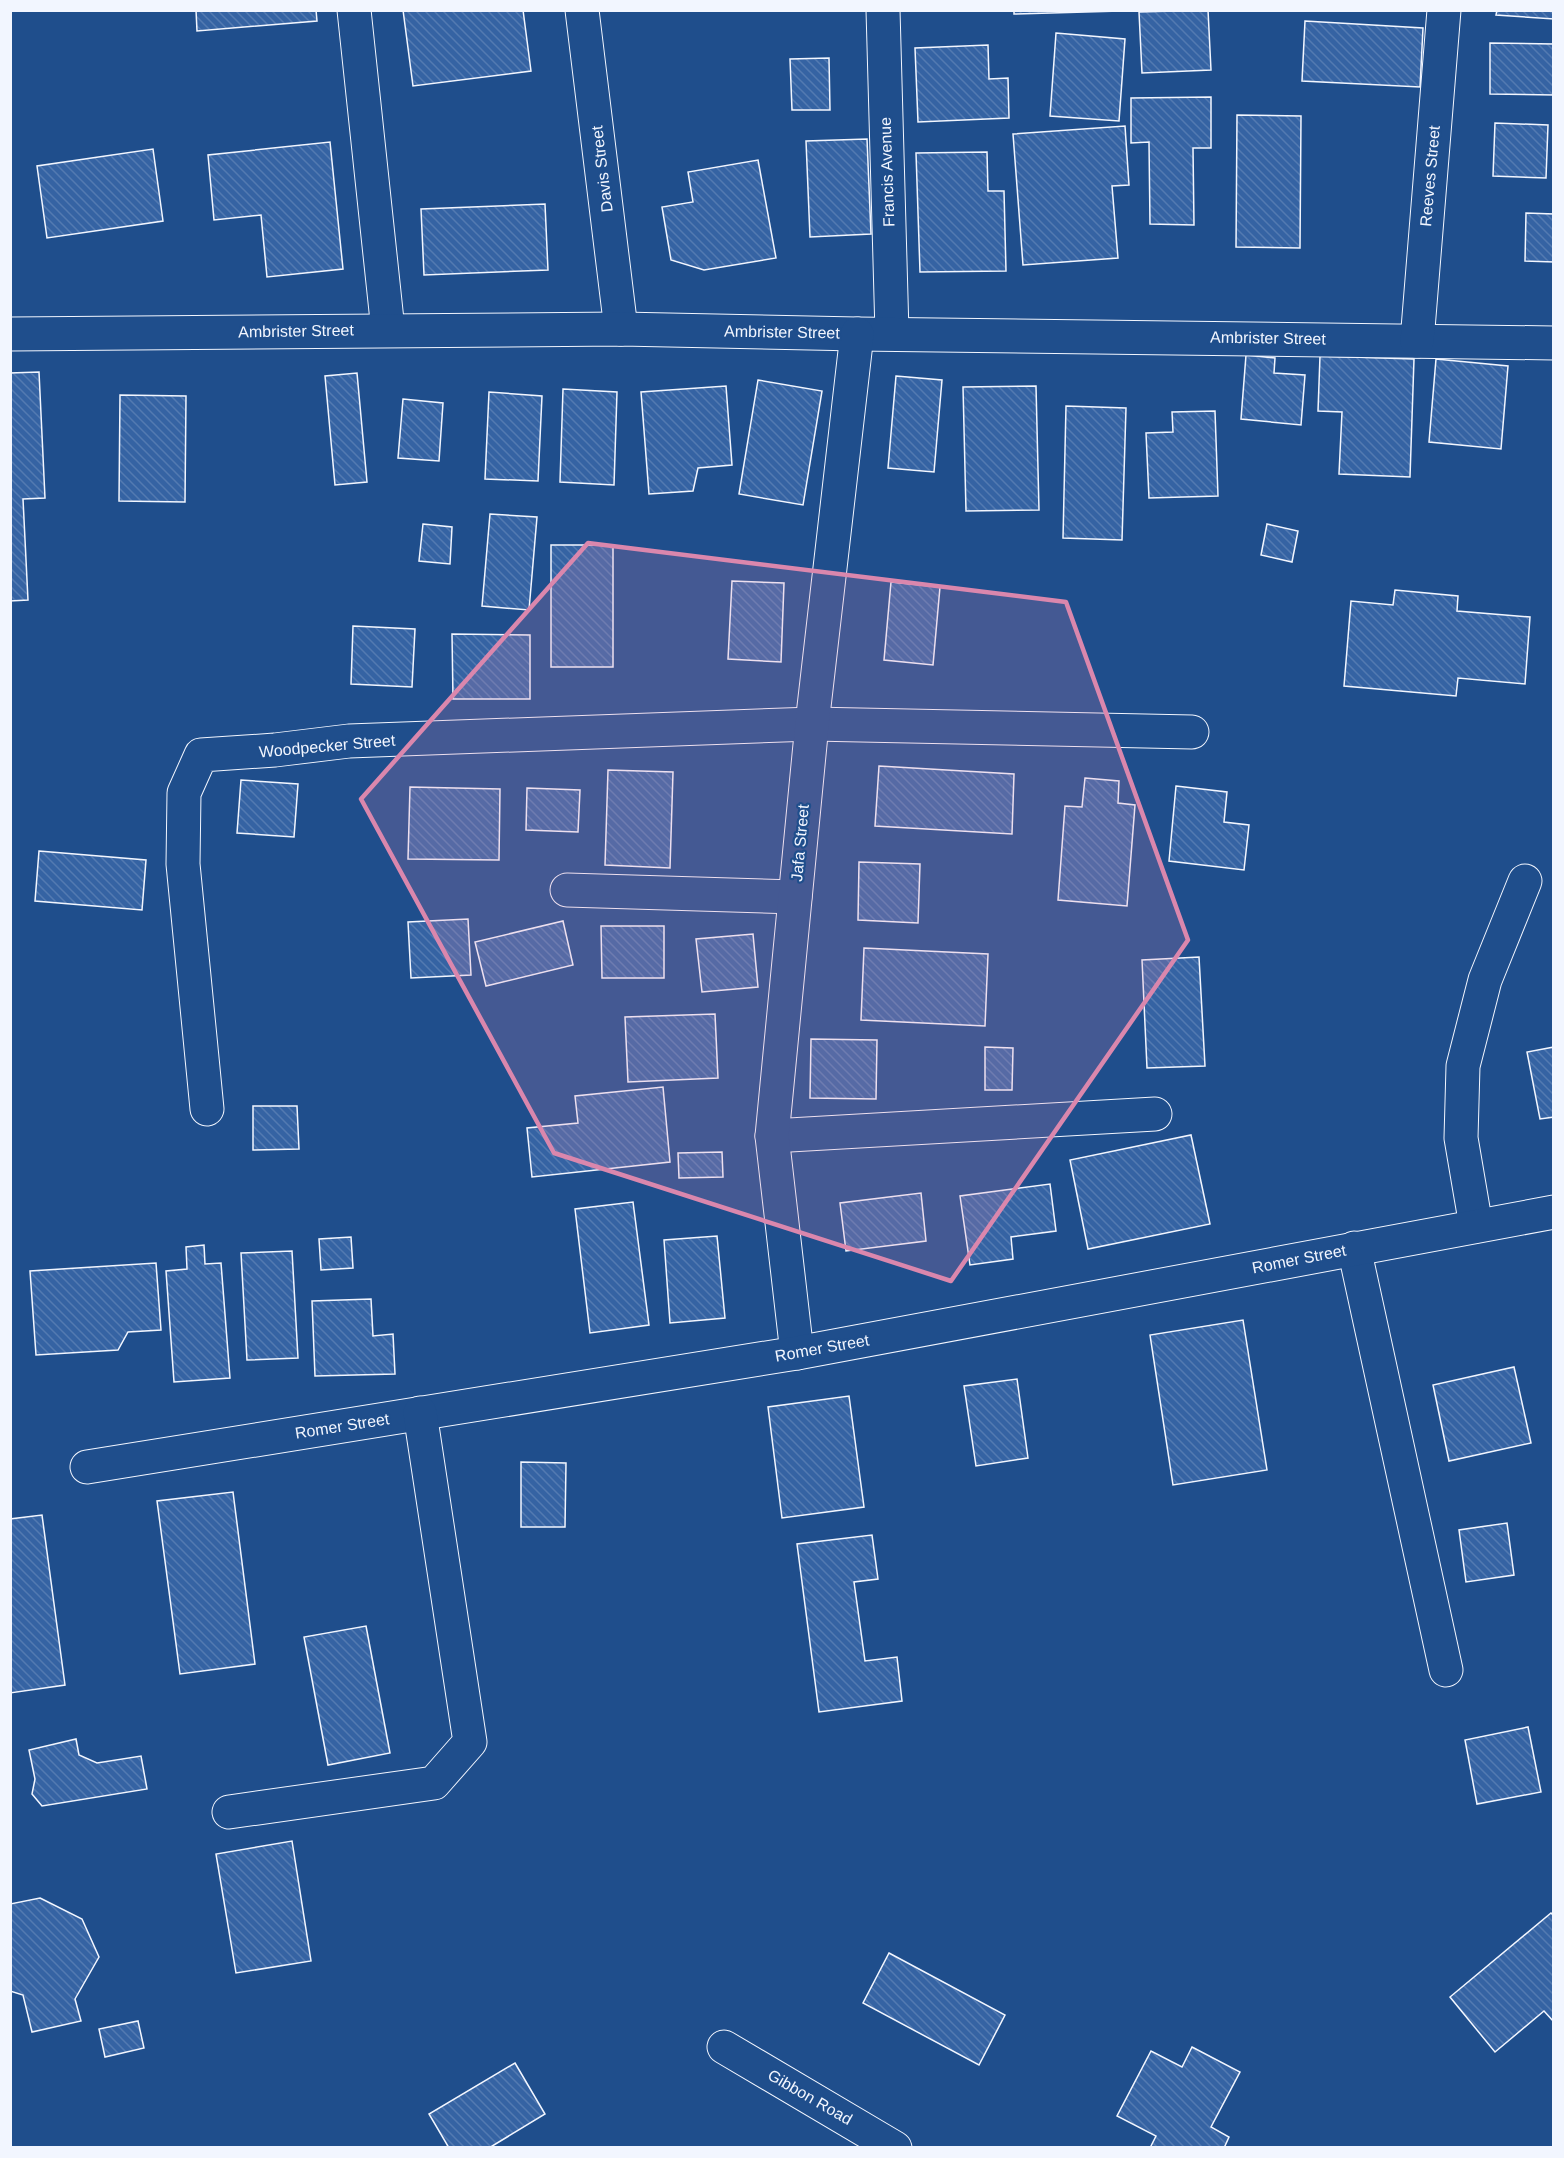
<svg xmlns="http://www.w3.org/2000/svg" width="1564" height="2158" viewBox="0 0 1564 2158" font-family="Helvetica,sans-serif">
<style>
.building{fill:url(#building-back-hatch);stroke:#f2f6ff;stroke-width:1.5}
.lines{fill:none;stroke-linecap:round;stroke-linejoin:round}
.minor-casing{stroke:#f2f6ff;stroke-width:35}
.minor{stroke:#1f4e8c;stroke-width:33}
.marked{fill:#da87ad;fill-opacity:0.2;stroke:#da87ad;stroke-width:4.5;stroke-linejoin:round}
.labels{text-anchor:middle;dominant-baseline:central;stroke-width:4.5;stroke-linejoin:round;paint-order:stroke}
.street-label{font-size:16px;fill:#f2f6ff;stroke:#1f4e8c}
</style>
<defs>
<pattern id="building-back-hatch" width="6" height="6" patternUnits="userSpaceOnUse" patternTransform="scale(1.5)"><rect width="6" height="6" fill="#3563a3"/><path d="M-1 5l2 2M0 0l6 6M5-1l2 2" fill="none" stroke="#537ab1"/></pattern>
</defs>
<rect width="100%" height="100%" fill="#1f4e8c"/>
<g class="building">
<path d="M 196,10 L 316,10 L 317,21 L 197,31 Z"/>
<path d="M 403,10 L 523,10 L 531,71 L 413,86 Z"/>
<path d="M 1014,10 L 1120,10 L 1120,11 L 1014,14 Z"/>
<path d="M 1208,10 L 1211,70 L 1142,73 L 1139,12 Z"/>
<path d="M 1497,10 L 1554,10 L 1554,19 L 1496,15 Z"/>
<path d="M 1305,21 L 1423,28 L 1420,87 L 1302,81 Z"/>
<path d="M 1056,33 L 1125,39 L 1119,121 L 1050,116 Z"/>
<path d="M 1490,43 L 1554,44 L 1554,95 L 1490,94 Z"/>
<path d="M 988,45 L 989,79 L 1008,78 L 1009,118 L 918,122 L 915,48 Z"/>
<path d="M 829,58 L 830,110 L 792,110 L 790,59 Z"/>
<path d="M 1211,97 L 1211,148 L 1193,148 L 1194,225 L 1150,224 L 1149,142 L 1131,143 L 1131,98 Z"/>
<path d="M 1237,115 L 1301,116 L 1300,248 L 1236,247 Z"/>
<path d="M 1495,123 L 1548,125 L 1546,178 L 1493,176 Z"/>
<path d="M 1125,126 L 1129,185 L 1112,186 L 1118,258 L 1023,265 L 1013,134 Z"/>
<path d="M 867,139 L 871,234 L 810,237 L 806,141 Z"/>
<path d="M 330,142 L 343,269 L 267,277 L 261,215 L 214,220 L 208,155 Z"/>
<path d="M 153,149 L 163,221 L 47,238 L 37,166 Z"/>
<path d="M 987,152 L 988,191 L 1004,191 L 1006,271 L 920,272 L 916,153 Z"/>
<path d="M 758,160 L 776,258 L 704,270 L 671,260 L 662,207 L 693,202 L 688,172 Z"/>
<path d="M 545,204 L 548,270 L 424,275 L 421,209 Z"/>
<path d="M 1526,213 L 1554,214 L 1554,262 L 1525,261 Z"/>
<path d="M 1246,355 L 1275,358 L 1274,373 L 1305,375 L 1301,425 L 1241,419 Z"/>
<path d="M 1320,356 L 1414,359 L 1410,477 L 1339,474 L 1342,412 L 1318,411 Z"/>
<path d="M 1436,359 L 1508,366 L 1501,449 L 1429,442 Z"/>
<path d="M 39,372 L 45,498 L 23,499 L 28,600 L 10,601 L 10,373 Z"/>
<path d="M 357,373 L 367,482 L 335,485 L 325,376 Z"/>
<path d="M 896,376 L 942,380 L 934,472 L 888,468 Z"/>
<path d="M 758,380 L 822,391 L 803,505 L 739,494 Z"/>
<path d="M 726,386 L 732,465 L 698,468 L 693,491 L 649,494 L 641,392 Z"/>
<path d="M 1036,386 L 1039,510 L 966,511 L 963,387 Z"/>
<path d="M 563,389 L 617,392 L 614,485 L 560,482 Z"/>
<path d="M 489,392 L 542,396 L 538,481 L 485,479 Z"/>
<path d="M 120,395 L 186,396 L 185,502 L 119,501 Z"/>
<path d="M 403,399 L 443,403 L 439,461 L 398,458 Z"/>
<path d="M 1066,406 L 1126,408 L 1122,540 L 1063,538 Z"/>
<path d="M 1215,411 L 1218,496 L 1149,498 L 1146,433 L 1173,432 L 1172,412 Z"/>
<path d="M 490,514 L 537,517 L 529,610 L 482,606 Z"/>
<path d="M 423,524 L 452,527 L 450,564 L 419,561 Z"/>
<path d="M 1267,524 L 1298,531 L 1292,562 L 1261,555 Z"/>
<rect x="551" y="545" width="62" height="122"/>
<path d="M 732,581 L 784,583 L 781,662 L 728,659 Z"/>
<path d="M 891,582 L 940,587 L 933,665 L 884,660 Z"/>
<path d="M 1395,590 L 1458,596 L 1457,611 L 1530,617 L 1525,684 L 1458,678 L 1456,696 L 1344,686 L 1351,601 L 1393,605 Z"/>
<path d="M 353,626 L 415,629 L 412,687 L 351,684 Z"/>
<path d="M 452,634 L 530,635 L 530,699 L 453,699 Z"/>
<path d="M 879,766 L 1014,774 L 1012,834 L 875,826 Z"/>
<path d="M 608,770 L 673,772 L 670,868 L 605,865 Z"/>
<path d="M 1085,778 L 1119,781 L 1118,803 L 1135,805 L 1127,906 L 1058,900 L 1065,806 L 1082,807 Z"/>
<path d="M 241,780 L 298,784 L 294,837 L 237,833 Z"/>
<path d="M 1176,786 L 1227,792 L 1224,822 L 1249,825 L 1244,870 L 1169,861 Z"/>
<path d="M 410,787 L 500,789 L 499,860 L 408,859 Z"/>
<path d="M 527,788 L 580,790 L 578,832 L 526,830 Z"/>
<path d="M 39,851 L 146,860 L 142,910 L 35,901 Z"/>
<path d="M 859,862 L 920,864 L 918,923 L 858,920 Z"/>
<path d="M 468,919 L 471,975 L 411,978 L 408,922 Z"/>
<path d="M 563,921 L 573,965 L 486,986 L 475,942 Z"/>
<path d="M 601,926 L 664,926 L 664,978 L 602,978 Z"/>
<path d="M 753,934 L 758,987 L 702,992 L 696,939 Z"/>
<path d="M 864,948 L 988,954 L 985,1026 L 861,1020 Z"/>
<path d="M 1199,957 L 1205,1066 L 1147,1068 L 1142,960 Z"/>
<path d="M 715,1014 L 718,1078 L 628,1082 L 625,1017 Z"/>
<path d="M 811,1039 L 877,1040 L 876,1099 L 810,1098 Z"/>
<path d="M 985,1047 L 1013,1048 L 1012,1090 L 985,1090 Z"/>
<path d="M 1554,1047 L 1554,1117 L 1540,1119 L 1527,1052 Z"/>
<path d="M 663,1087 L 670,1162 L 532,1177 L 527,1128 L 578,1123 L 575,1096 Z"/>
<path d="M 253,1106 L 297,1106 L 299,1149 L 253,1150 Z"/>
<path d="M 1191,1135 L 1210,1224 L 1088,1249 L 1070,1160 Z"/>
<path d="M 722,1152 L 723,1177 L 679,1178 L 678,1153 Z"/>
<path d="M 1050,1184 L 1056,1231 L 1011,1237 L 1013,1259 L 970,1265 L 960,1196 Z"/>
<path d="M 921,1193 L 926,1241 L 846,1251 L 840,1203 Z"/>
<path d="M 633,1202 L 649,1325 L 590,1333 L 575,1209 Z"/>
<path d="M 717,1236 L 725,1318 L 670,1323 L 664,1240 Z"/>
<path d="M 351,1237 L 353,1268 L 321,1270 L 319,1239 Z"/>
<path d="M 204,1245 L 205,1264 L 221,1263 L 230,1378 L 174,1382 L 166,1271 L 187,1269 L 186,1247 Z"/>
<path d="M 292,1251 L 298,1358 L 247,1360 L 241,1253 Z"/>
<path d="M 156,1263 L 161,1330 L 128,1332 L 118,1350 L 36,1355 L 30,1271 Z"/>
<path d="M 371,1299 L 373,1336 L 393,1334 L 395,1374 L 315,1376 L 312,1301 Z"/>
<path d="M 1243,1320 L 1267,1470 L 1173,1485 L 1150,1335 Z"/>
<path d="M 1514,1367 L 1531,1443 L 1449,1461 L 1433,1385 Z"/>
<path d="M 1017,1379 L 1028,1458 L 976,1466 L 964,1386 Z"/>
<path d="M 849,1396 L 864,1507 L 782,1518 L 768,1407 Z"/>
<path d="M 521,1462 L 566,1463 L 565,1527 L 521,1527 Z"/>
<path d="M 233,1492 L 255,1664 L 180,1674 L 157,1501 Z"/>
<path d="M 42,1515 L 65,1685 L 10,1693 L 10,1519 Z"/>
<path d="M 1507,1523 L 1514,1575 L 1466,1582 L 1459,1530 Z"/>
<path d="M 872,1535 L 878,1579 L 854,1582 L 865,1661 L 897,1657 L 902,1701 L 819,1712 L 797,1544 Z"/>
<path d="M 366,1626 L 390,1753 L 328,1765 L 304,1637 Z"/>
<path d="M 1528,1727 L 1541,1792 L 1477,1804 L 1465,1740 Z"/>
<path d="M 76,1739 L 79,1755 L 97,1763 L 141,1756 L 147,1789 L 42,1806 L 32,1794 L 35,1779 L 29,1750 Z"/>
<path d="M 292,1841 L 311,1961 L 236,1973 L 216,1854 Z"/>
<path d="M 40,1898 L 82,1919 L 99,1957 L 75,1999 L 81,2021 L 32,2032 L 23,1995 L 10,1991 L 10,1904 Z"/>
<path d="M 1551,1913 L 1554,1916 L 1554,2022 L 1544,2011 L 1495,2052 L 1450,1997 Z"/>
<path d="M 889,1953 L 1005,2015 L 979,2065 L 863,2003 Z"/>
<path d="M 138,2021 L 144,2048 L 105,2057 L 99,2029 Z"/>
<path d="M 1192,2047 L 1240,2072 L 1211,2127 L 1229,2137 L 1224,2148 L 1150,2148 L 1156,2136 L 1117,2116 L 1151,2051 L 1182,2067 Z"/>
<path d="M 515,2063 L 545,2114 L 489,2148 L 449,2148 L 429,2114 Z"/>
</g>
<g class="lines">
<g class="minor-casing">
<g id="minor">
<path d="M 354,10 L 388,330"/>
<path d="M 582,10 L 621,329"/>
<path d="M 883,10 L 892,333"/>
<path d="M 10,334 L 621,329 L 857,334 L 1554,343"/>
<path d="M 1417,341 L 1444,10"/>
<path d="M 567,890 L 795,897"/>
<path d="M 207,1109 L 183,864 L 184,793 L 201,755 L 275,750 L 349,741 L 812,724 L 1192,732"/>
<path d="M 772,1136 L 1155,1114"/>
<path d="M 1476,1226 L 1461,1138 L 1463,1066 L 1485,980 L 1525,881"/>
<path d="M 1354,1248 L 1446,1670"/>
<path d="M 797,1353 L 772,1136 L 812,724 L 857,334"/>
<path d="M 87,1467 L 797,1353 L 1554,1212"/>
<path d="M 229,1812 L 434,1783 L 470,1742 L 420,1413"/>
<path d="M 724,2047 L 895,2148"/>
</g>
</g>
<use href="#minor" class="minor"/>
</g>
<path class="marked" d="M 588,543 L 1066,602 L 1188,940 L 951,1281 L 554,1153 L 361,799 Z"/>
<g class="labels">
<g class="street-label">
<text transform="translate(602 169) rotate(-97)">Davis Street</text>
<text transform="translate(887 172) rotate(-92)">Francis Avenue</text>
<text transform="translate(1430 176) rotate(-85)">Reeves Street</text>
<text transform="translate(296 331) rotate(-1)">Ambrister Street</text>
<text transform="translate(782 332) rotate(1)">Ambrister Street</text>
<text transform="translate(1268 338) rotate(1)">Ambrister Street</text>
<text transform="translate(327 746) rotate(-5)">Woodpecker Street</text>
<text transform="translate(800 843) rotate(-85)">Jafa Street</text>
<text transform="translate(1299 1259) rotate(-11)">Romer Street</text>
<text transform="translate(822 1348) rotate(-10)">Romer Street</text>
<text transform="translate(342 1426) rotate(-9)">Romer Street</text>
<text transform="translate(810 2097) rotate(30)">Gibbon Road</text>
</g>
</g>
<rect width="1564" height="2158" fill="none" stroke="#f2f6ff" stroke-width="24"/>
</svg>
